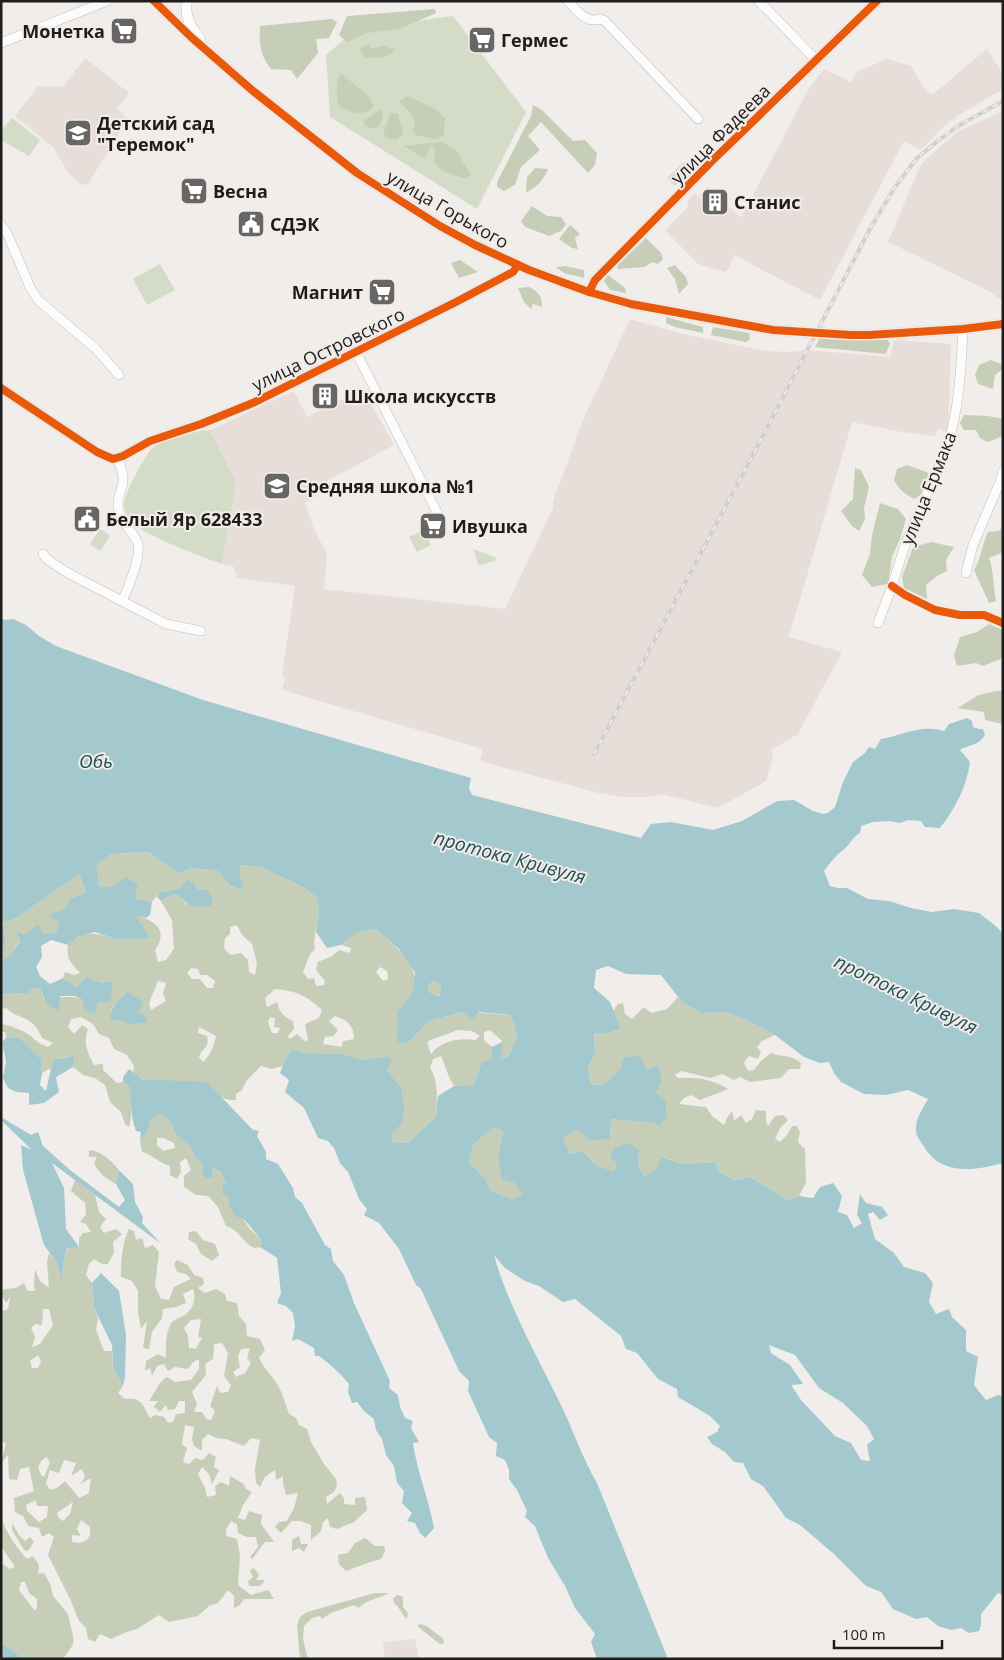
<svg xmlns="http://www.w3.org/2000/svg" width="1004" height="1660" viewBox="0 0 1004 1660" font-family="'Open Sans',sans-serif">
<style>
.built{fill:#e7ded9}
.green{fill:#d4dcc7}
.forest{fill:#c6ceb7;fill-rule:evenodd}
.water{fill:#a3c9ce;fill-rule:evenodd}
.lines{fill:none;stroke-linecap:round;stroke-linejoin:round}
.minor-casing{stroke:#c2bfbe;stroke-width:10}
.tertiary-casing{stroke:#c2bfbe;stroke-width:11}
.minor{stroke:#fdfcfc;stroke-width:9}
.tertiary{stroke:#fdfcfc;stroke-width:10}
.rail-casing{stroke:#d1d0d0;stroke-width:4}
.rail{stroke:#f2ece9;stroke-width:2;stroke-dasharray:5.5;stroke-linecap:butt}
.cycleway-casing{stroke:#f2ece9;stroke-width:11}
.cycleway{stroke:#e8590c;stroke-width:8}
.labels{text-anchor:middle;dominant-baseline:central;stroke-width:4;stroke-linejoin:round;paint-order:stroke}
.poi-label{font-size:18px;font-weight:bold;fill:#1f1d1c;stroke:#f2ece9;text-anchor:start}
.street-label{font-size:18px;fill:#1f1d1c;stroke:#f2ece9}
.water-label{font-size:19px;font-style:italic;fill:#205056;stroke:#f2ece9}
</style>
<rect width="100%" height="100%" fill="#f0edeb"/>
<g class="built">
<path d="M 987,49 L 1003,74 L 1003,89 L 956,117 L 944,126 L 921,150 L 904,141 L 820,300 L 734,255 L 729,268 L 725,272 L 698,264 L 665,230 L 688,207 L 687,202 L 695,193 L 701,198 L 702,197 L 700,195 L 708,187 L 741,218 L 808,90 L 824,69 L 851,82 L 857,72 L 887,59 L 911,66 L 925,90 L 932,95 Z"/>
<path d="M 85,58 L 129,93 L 117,109 L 128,119 L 88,184 L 82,185 L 75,180 L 68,172 L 53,147 L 15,116 L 38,86 L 63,87 Z"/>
<path d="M 1003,111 L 1003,301 L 987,290 L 888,242 L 921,164 L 957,132 Z"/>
<path d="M 630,319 L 679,333 L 765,351 L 792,352 L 807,350 L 890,357 L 894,340 L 951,344 L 948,432 L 938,429 L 936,436 L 902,432 L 852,422 L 789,637 L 842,652 L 798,734 L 777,747 L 771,748 L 773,757 L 766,781 L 718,808 L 662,794 L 644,797 L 621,797 L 598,793 L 480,761 L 483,749 L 282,690 L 285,678 L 282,676 L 295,586 L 237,578 L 233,566 L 222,564 L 236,482 L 210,430 L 294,391 L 307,417 L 363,389 L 394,445 L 312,489 L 317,496 L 305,503 L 314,529 L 327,554 L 324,589 L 505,609 L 553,508 L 553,501 L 583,420 Z"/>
<path d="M 415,1639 L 419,1659 L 385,1659 L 383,1642 Z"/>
</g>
<g class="green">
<path d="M 453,16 L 526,112 L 477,209 L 330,117 L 326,55 L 356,29 Z"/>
<path d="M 12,118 L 40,140 L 29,156 L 1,140 L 1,131 Z"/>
<path d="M 684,162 L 691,169 L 675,186 L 667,178 Z"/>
<path d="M 160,264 L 175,290 L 147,305 L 133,279 Z"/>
<path d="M 204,430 L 205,431 L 210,430 L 236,482 L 222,564 C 203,557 139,534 129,519 C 127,516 124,509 124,505 C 124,494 147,450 156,445 C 168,438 191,434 204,430 Z"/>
<path d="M 100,529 L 102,531 L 103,530 L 110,536 L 100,551 L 90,544 Z"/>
<path d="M 424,530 L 431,545 L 417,552 L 409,537 Z"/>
<path d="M 473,549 L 495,557 L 496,560 L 479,566 Z"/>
</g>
<g class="forest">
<path d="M 435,9 L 436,13 L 400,29 L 367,33 L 347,42 L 339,35 L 347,16 Z"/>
<path d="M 332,19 L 337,22 L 329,38 L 316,39 L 318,53 L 297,79 L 291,70 L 271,69 C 260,56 259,43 260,26 Z"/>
<path d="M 368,44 L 371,49 L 384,45 L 395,50 L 385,57 L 365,58 L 360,49 Z"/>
<path d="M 341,73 L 368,96 L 374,106 L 368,112 L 353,113 L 339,106 C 336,94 335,84 341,73 Z"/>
<path d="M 408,96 L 435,109 L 445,118 L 444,136 L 434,139 L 416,135 L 412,129 L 415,124 L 413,116 L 399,101 Z"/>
<path d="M 533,105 L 542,110 L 573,141 L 585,140 L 597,153 L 595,165 L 588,173 L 541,122 L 528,136 L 540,150 L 521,167 L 515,185 L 504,191 L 497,187 L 497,182 L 531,116 Z"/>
<path d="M 381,109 C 385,117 381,124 375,129 L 366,126 L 363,121 Z"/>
<path d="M 391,112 L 398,114 L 403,133 L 397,140 L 388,139 L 383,132 Z"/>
<path d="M 442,142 L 455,149 L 471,175 L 465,179 L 443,171 L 434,163 L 435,148 L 430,147 L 425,159 L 404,146 Z"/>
<path d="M 535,168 L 548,169 C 545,178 536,189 526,192 L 527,177 Z"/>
<path d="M 532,206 L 547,216 L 561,217 L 566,224 L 561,231 L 549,236 L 525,227 L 521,221 Z"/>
<path d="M 570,225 L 580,234 L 575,238 L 578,249 L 572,248 L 559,239 Z"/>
<path d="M 646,238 L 661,253 L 663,259 L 658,264 L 652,262 L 645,267 L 617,269 L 618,265 Z"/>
<path d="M 460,260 L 478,272 L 459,278 L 451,263 Z"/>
<path d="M 675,265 L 686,277 L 688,284 L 679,294 L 675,279 L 667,268 Z"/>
<path d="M 565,266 L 584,270 L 584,278 L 564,273 L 556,267 Z"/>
<path d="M 608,275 L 625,288 L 626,293 L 610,290 L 604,281 Z"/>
<path d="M 529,287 C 539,292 542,296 542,307 L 533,304 L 531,309 L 524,302 L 518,288 Z"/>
<path d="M 666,317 L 703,327 L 703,333 L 675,327 L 666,323 Z"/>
<path d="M 713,327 L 749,333 L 750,339 L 746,342 L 711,335 Z"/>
<path d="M 820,338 L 887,340 L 890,343 L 886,354 L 815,347 Z"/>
<path d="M 991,360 L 1003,365 L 1003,369 L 995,375 L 993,389 L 978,384 L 975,375 L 979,365 Z"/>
<path d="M 964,415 L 988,416 L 1003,419 L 1003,436 L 988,442 L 980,438 L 976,430 L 964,430 L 960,423 Z"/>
<path d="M 907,465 L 929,473 L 921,494 L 915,499 C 905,495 899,489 894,480 L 897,469 Z"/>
<path d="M 855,468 L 861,470 L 869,487 L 864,508 L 865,519 L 859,531 L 852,526 L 841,511 L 853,499 Z"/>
<path d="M 880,503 L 898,509 L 906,519 L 900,539 L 892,557 L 888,584 L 872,587 L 862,575 L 870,554 L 872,535 Z"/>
<path d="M 1003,526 L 1003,550 L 1001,553 L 989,558 C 994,571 993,586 996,601 L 989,603 L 974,570 C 982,557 981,547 988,532 L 999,531 Z"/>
<path d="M 931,542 L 954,547 L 946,560 L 947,571 L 937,576 L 926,585 L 927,599 L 904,588 L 902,577 L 913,547 Z"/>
<path d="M 989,624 L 1003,630 L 1003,658 L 983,666 L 976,663 L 957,666 L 954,655 L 960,637 L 977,632 Z"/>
<path d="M 996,691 L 1003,691 L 1003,724 L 985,720 L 984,712 L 957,708 L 979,695 Z"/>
<path d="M 148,852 L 178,873 L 192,868 L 218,871 L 230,886 L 244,890 L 240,874 L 240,865 L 260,867 L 301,886 L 316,897 L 319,909 L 314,942 L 315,949 L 310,954 L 303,972 L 308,979 L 314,978 L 316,986 L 324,985 L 325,981 L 316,970 L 318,962 L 332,956 L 339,950 L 350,953 L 351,948 L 341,945 L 354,933 L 376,929 C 392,943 424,968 413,993 C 410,999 402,1006 398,1012 L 408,1043 L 429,1021 L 464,1012 L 511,1015 L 517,1036 L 509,1056 L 500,1059 L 502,1041 L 490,1030 L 484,1032 L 484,1040 L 492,1047 L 491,1059 L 482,1062 L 473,1085 L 454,1086 C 447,1075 446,1067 441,1056 L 433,1059 L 430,1068 C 439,1082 437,1101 436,1117 L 408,1143 L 393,1142 L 391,1135 L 402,1124 L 401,1087 L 387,1070 L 386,1056 L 365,1060 L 343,1054 L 308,1053 L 293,1049 L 285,1059 L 283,1066 L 271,1069 L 261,1066 L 247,1080 L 242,1090 L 236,1094 L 236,1100 C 215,1101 217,1086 204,1083 C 190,1079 152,1084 143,1079 C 139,1077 136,1074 133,1072 L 134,1066 L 127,1055 L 114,1049 L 109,1038 L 99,1034 L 93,1024 L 81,1017 L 71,1019 L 68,1027 L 74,1034 L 82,1025 L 88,1029 C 83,1044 87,1051 94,1065 L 103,1064 L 103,1070 L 117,1083 L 123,1082 L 129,1085 C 131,1099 133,1113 129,1127 L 125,1124 L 121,1112 L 110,1102 L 105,1085 L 95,1078 L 83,1075 L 73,1067 L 73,1055 L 66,1058 L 54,1059 L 51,1068 L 42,1073 L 41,1059 L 20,1038 L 6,1038 L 5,1032 L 1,1032 L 1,1024 C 6,1024 24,1031 28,1034 C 36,1040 37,1043 48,1047 L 53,1043 L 42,1038 C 32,1014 22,1022 6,1008 L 1,1009 L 1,993 L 18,993 L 28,994 L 34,987 L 40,989 L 44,1000 C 66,995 77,997 98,1002 L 111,981 L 101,983 L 91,980 L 77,987 L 63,978 L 65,972 L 74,975 L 80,973 C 71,963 66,959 68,945 C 85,930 94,932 115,939 L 142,925 L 135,915 C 155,921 169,929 155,950 L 158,962 L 166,960 L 174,949 L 172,920 L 161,901 L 169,896 L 178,895 L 187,905 L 196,890 L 183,886 L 174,891 L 159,893 L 152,902 L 135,898 L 113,886 L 99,887 L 95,864 L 112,854 ZM 237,925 L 242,935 L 252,944 L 257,963 L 255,975 L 249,972 L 248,960 L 241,953 L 230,955 L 224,948 L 225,938 L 230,934 L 230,927 ZM 380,967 L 387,971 L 388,979 L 383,981 L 376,972 ZM 191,968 L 198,969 L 200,975 L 207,975 L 215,981 L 213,988 L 207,988 L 200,979 L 192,979 L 187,973 ZM 158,981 L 166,983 L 163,993 L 166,1001 L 151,1010 L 149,1003 ZM 275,989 C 296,991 306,995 322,1010 L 319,1018 L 309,1022 L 305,1025 L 308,1039 L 306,1042 L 297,1034 L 290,1039 L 287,1037 L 294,1029 L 293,1021 C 284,1017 279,1012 277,1002 L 267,1007 L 265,998 ZM 118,1002 L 129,1025 L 120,1020 L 111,1009 ZM 335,1016 C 347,1020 354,1025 354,1039 L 343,1041 L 342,1047 L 323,1044 L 325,1037 L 334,1036 L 338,1030 L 329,1021 ZM 270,1017 L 275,1018 L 274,1027 L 280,1028 L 278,1033 L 272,1033 L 268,1022 ZM 199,1027 L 216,1036 C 213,1047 211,1055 203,1062 L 199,1057 C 202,1048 210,1049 207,1036 L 198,1033 ZM 457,1030 L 472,1031 L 480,1036 L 475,1040 C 459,1038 442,1040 431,1054 L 427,1042 C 436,1037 447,1035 457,1030 Z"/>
<path d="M 79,874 L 86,892 L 70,899 L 64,909 L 49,915 L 59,922 L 56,932 L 26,934 L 18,932 L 20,940 L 12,953 L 1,962 L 1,949 L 6,944 L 2,922 L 15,919 Z"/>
<path d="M 434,981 L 440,985 L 441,993 L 437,996 L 429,992 L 428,985 Z"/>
<path d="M 678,997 L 683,1003 L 701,1013 L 725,1012 L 746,1020 L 775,1035 L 762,1041 L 757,1047 L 761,1052 L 758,1059 L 749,1056 L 744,1063 L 748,1071 L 754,1070 L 761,1061 L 771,1053 C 785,1058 790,1054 801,1063 L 800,1069 L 789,1069 L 781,1078 L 750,1082 L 740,1077 L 734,1080 L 722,1074 L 711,1078 L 681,1071 L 675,1075 L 678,1078 C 695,1077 713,1079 728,1089 L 700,1100 L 691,1095 L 684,1098 L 679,1104 L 706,1107 L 712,1116 L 724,1125 L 727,1118 L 732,1111 L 734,1121 L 741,1115 L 746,1123 L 752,1119 L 756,1110 L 766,1111 L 766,1121 L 768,1126 L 775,1116 L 783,1115 L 788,1120 L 780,1128 L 775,1139 L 780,1142 L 787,1135 L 792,1126 L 797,1126 L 800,1132 L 798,1142 L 805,1149 L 806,1183 L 799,1196 L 788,1200 L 750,1177 L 734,1180 L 718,1171 L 716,1162 L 682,1164 L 663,1157 L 657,1167 L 644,1177 L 638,1164 L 639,1150 L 617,1164 L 614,1173 L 597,1166 L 583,1151 L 570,1154 L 563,1138 L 578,1130 L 591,1140 L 611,1133 L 610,1119 C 628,1122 643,1119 659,1124 L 656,1092 L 658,1066 L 646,1070 L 622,1069 L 604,1085 L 591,1084 L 588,1069 L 595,1052 L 594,1033 L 604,1034 L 621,1029 L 613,1011 L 618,1004 L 623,1003 L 625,1014 L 632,1019 L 644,1007 L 651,1013 L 667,1009 Z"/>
<path d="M 160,1114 L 171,1123 L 176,1135 L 188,1144 L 196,1159 L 203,1163 L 202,1172 L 211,1168 L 221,1172 L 226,1183 L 229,1196 L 249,1228 L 261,1240 L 260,1247 L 254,1248 C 240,1240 241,1231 226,1226 L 218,1207 L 208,1196 L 196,1195 L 184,1187 L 184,1176 L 191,1170 L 186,1158 L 180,1162 L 181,1172 L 177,1179 L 170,1175 L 170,1166 C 159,1163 153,1155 142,1152 L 140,1140 L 148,1131 L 151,1119 ZM 157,1138 L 163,1138 L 174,1143 L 175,1148 L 163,1151 L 157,1145 Z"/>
<path d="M 494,1127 L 503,1132 L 498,1157 L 524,1195 L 511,1199 L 491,1191 L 485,1178 L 469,1162 L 473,1145 Z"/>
<path d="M 89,1150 C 100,1150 113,1162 119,1170 L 116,1184 C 107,1179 98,1173 94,1163 L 97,1157 L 89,1157 Z"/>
<path d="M 75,1180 L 95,1195 L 99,1212 L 106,1219 L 100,1227 L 104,1233 L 116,1229 L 122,1234 L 113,1242 L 114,1253 L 108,1264 L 102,1264 L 94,1259 L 89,1264 L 86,1275 L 92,1283 L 94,1308 L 98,1318 L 96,1330 L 104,1351 L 112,1351 L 113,1368 L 123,1386 L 118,1393 L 125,1399 C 143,1397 142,1405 150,1418 L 155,1415 L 164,1417 L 168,1423 L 173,1422 L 176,1414 L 185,1413 L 185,1401 L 179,1401 L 175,1409 L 168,1410 L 166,1405 L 160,1412 L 154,1407 L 158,1401 L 149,1401 C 155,1393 158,1382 167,1377 L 175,1382 L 191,1380 L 199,1369 L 199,1359 L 193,1362 L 188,1369 L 175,1367 L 168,1371 L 164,1364 L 157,1366 L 152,1376 L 150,1368 L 145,1371 L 146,1361 L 158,1354 L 166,1358 C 166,1345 165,1333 172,1322 C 176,1318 181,1318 186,1314 C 194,1308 196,1297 193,1289 L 183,1294 L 186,1303 L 176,1307 L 163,1309 L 162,1318 L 152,1332 L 149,1349 L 143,1348 L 147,1321 L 141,1329 L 138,1313 L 138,1291 L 132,1281 L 121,1277 C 121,1262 122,1243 129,1229 L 134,1231 L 136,1240 L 142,1238 L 145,1248 L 153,1245 L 159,1252 L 155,1286 L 161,1299 L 169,1300 L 174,1287 L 191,1279 L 186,1274 L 177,1272 L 174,1264 L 177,1260 L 188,1265 L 194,1275 L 203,1278 L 204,1284 L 198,1288 L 205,1293 L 216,1289 L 225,1294 L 227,1301 L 237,1303 L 239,1316 L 246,1324 L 247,1336 L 260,1339 L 265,1350 L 259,1358 C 264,1368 267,1370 273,1378 C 281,1388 285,1402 289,1414 L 296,1418 L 299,1425 L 307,1429 L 311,1442 L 324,1464 L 336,1479 L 337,1486 L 334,1492 L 326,1497 L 327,1504 L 340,1493 L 344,1498 L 344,1504 L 355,1505 L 355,1498 L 365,1497 L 367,1510 L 354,1522 L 337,1529 L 330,1527 L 328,1518 L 323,1522 L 321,1531 L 311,1540 L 311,1525 L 300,1521 L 292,1521 L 281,1533 L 275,1527 L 279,1522 L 287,1521 L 294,1508 L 298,1493 L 286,1495 L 283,1483 L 283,1476 L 276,1480 L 275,1470 L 265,1477 L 260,1487 L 256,1483 L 255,1469 L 260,1440 L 251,1438 L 244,1446 L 226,1439 L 216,1438 L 208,1434 L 202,1440 L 202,1451 L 194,1446 L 192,1439 L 194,1427 L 185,1425 L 182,1444 L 187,1448 L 183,1462 L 189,1464 L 195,1458 L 203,1460 L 209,1453 L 216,1457 L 214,1467 L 219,1470 L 212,1484 L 209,1474 L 202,1467 L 198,1474 L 205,1488 L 207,1497 L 216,1495 L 215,1486 L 221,1482 L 229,1486 L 230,1476 L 244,1484 L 246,1489 L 252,1492 L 243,1505 L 238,1518 L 245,1520 L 249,1511 L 262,1515 L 261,1524 L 274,1542 L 265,1542 L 252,1559 L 250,1557 L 258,1547 L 256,1537 L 247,1537 L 238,1533 L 237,1524 L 231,1521 L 226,1530 L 226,1536 L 237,1539 L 240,1556 L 238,1585 L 251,1595 L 268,1590 L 274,1599 L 244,1599 L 240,1605 L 234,1608 L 234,1596 L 228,1590 L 218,1603 L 209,1606 L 198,1616 L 169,1622 L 159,1615 L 137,1629 L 124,1633 L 111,1639 L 100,1634 L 95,1642 L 88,1639 L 86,1628 L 79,1621 L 70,1599 L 48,1555 L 54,1537 L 49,1533 L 42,1537 L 39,1528 L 28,1526 L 23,1516 L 15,1512 L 14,1498 L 34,1491 L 29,1467 L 20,1469 L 17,1480 L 9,1479 L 8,1455 L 1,1463 L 6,1443 L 1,1442 L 1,1308 L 3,1311 L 8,1309 L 10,1297 L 6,1303 L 3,1297 L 1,1298 L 1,1291 L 5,1289 L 16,1288 L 24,1283 L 28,1291 L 35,1291 L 34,1282 L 35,1269 L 40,1281 L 49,1288 L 47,1261 L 49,1253 L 57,1263 L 62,1279 L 63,1265 L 68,1247 L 79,1247 L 79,1238 L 83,1233 L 91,1232 L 86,1224 L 80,1222 L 86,1214 L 85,1203 L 71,1191 ZM 43,1309 L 49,1309 L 53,1325 L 40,1344 L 32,1347 L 35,1337 L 31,1328 L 35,1324 L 42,1325 ZM 201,1319 L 198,1337 L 202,1338 L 196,1349 L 189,1348 L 188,1336 L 184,1328 L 191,1320 ZM 222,1343 L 228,1353 L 224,1376 L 231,1385 L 228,1392 L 220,1393 L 217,1386 L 210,1406 L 215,1411 L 211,1420 L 206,1419 L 202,1412 L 194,1412 L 197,1404 L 192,1392 L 206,1375 L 205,1364 L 213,1359 L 214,1344 ZM 250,1348 L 247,1358 L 251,1363 L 245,1373 L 236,1377 L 233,1372 L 240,1367 L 238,1357 L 241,1349 ZM 38,1355 L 41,1362 L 38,1368 L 32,1368 L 30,1361 ZM 47,1457 L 50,1463 L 44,1477 L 41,1475 L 38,1467 L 42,1460 ZM 64,1460 L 76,1463 L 71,1476 L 82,1469 L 85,1477 L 80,1484 L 91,1478 L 89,1493 L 79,1498 L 65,1481 L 57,1488 L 50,1490 L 46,1483 L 50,1470 L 59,1473 ZM 36,1500 L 37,1506 L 48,1506 L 47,1517 L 39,1522 L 27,1511 L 26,1505 ZM 73,1502 L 70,1514 L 63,1521 L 58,1517 L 57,1513 ZM 81,1520 L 90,1527 L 90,1535 L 87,1540 L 79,1543 L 72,1542 L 72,1535 L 81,1536 L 77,1529 Z"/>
<path d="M 196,1231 L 203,1240 L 215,1244 L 219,1255 L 212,1261 L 201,1254 L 196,1244 L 188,1239 L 189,1232 Z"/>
<path d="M 1,1518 C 7,1533 15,1546 27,1559 L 33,1556 L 39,1565 L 38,1574 L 44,1573 L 50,1584 L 53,1596 L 68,1614 C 69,1623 75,1637 73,1644 C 71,1649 66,1654 63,1659 L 25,1659 L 1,1643 L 1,1563 L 10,1569 L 15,1567 L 1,1546 ZM 21,1582 L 25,1582 L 29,1593 L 37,1599 L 37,1607 L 35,1611 L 19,1590 Z"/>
<path d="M 12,1523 L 19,1535 L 25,1541 L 30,1537 L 34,1542 L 28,1551 L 24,1550 L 12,1530 Z"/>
<path d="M 299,1536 L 301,1544 L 308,1544 L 304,1552 L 299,1548 L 292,1551 L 292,1540 Z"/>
<path d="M 365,1538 L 375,1546 L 384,1546 L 385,1551 L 381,1559 C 368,1562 358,1567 346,1571 L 339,1564 L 338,1555 L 348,1553 L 355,1543 Z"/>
<path d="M 254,1568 L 259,1575 L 256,1580 L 265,1580 L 260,1586 L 249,1586 L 248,1581 L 253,1577 L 250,1571 Z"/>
<path d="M 375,1593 L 389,1593 C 379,1599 366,1599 359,1608 L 354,1605 L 331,1613 L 322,1619 L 320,1616 L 312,1618 L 304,1626 L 303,1639 L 308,1659 L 300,1659 L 297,1626 L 300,1617 L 307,1612 Z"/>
<path d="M 398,1595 L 403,1597 L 403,1607 L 408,1613 L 407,1619 C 401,1614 400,1607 394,1603 L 393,1598 Z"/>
<path d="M 420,1624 C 430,1626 434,1633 443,1638 L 444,1643 L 440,1644 L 417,1626 Z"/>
</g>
<g class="water">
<path d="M 1,618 L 5,620 L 13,619 L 26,625 L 39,636 L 56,646 L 203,700 L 471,778 L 469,788 L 472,795 L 641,838 L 651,824 L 671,822 L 713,830 L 742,821 L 777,801 L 794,800 L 813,811 L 823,814 L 828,813 L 835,807 L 843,782 L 853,762 L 865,753 L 869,747 L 875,749 L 881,739 C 903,735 921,724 944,731 L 949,724 L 967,718 L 972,721 L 973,727 L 979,729 L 983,729 L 985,735 C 978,746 970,744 960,750 L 970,762 C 967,786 955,809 940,828 L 925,827 L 921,821 L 908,820 L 900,823 L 889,821 L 873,822 L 861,826 L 860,833 C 853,836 850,845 843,850 C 835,856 830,863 824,871 L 830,886 L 838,888 L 847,888 L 868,899 L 889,901 L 911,908 L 932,912 L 954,909 L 979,913 L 997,927 L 1003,934 L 1003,1163 C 974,1171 940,1176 923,1145 C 920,1141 916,1135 916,1131 C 915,1118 923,1109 928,1099 L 908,1090 L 886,1095 L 864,1094 L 841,1082 L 834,1073 L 829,1062 L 820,1063 L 804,1057 L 775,1035 L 746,1020 L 725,1012 L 701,1013 L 683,1003 L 661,975 L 626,974 L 608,966 L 596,970 L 594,988 L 610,1002 L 621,1029 L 604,1034 L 594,1033 L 595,1052 L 588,1069 L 591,1084 L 604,1085 L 621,1069 L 623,1058 L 640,1055 L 646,1070 L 658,1066 L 662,1080 L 656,1092 L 666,1102 L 666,1118 L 659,1125 C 643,1119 628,1122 611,1119 L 610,1139 L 590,1140 L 578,1130 L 563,1138 L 570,1154 L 583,1151 L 597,1166 L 614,1172 L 617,1164 L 610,1156 L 614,1148 L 628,1143 L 639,1150 L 638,1164 L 644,1177 L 657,1167 L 662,1157 L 682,1164 L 716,1162 L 718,1171 L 734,1180 L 750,1177 L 788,1200 L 799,1196 L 813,1198 L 820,1187 L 833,1183 L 842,1196 L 838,1212 L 847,1215 L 854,1228 L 862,1223 L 857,1215 L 860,1194 L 866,1203 L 882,1207 L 888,1215 L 880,1220 L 873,1212 L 868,1214 L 875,1239 L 894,1253 L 904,1267 L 925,1273 L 933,1283 L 929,1302 L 936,1314 L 949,1309 L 952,1317 L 966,1330 L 966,1351 L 978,1357 L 974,1385 L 986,1400 L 998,1395 L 1003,1396 L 1003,1595 L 998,1593 L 981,1614 L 981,1625 L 979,1631 L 969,1633 L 961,1628 L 951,1630 L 938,1626 L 927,1617 L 916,1619 L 893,1609 L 881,1592 L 866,1586 L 834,1554 L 800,1525 L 786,1518 L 763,1486 L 751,1479 L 743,1463 L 734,1462 L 725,1452 L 712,1444 L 707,1437 L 717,1432 L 720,1426 L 710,1416 L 678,1397 L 677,1389 L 658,1379 L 637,1353 L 626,1349 L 621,1336 L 575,1299 L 563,1302 L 539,1286 L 525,1281 L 505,1268 L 494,1255 C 507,1303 538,1358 560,1403 C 573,1429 582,1458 597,1483 L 668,1659 L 597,1659 L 591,1642 L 595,1634 L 575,1608 L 565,1586 L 548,1558 L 535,1526 L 525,1517 L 527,1511 L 517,1490 L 509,1479 L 509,1470 L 505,1460 L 496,1456 L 497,1443 L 489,1437 L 468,1391 L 469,1381 L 459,1371 L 421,1289 L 416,1285 L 399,1249 L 379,1223 L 364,1215 L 367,1209 L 359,1199 L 348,1172 L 340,1163 L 334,1148 L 328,1141 L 318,1138 L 304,1108 L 285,1092 L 289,1080 L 280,1073 L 285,1059 L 293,1049 L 308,1053 L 343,1054 L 365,1060 L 386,1056 L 392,1061 L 387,1070 L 401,1087 L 404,1108 L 402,1124 L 391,1135 L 393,1142 L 408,1143 L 436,1117 L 438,1096 L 454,1086 L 473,1085 L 482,1062 L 491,1059 L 492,1047 L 502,1042 L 501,1059 L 509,1056 L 517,1036 L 511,1015 L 479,1012 L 472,1019 L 464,1012 L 429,1021 L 408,1043 L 397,1043 L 398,1011 L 413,992 L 415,973 L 399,949 L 376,929 L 355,933 L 341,945 L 327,948 L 316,932 L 319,909 L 316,897 L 301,886 L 260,867 L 240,865 L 240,874 L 244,890 L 230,886 L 218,871 L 192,868 L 178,873 L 148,852 L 112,854 L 96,864 L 99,887 L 113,886 L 125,877 L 138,884 L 135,898 L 152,902 L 150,915 L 146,918 L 136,916 L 150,937 L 138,939 L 115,939 L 95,932 L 78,937 L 68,945 L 51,940 L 41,946 L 42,957 L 36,967 L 40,976 L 50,984 L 63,978 L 77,987 L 87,977 L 101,983 L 112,981 L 112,992 L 110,1002 L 98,1002 L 95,1014 L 85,1010 L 82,999 L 75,996 L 60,996 L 59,1010 C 48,1009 44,999 40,989 L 34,987 L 28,994 L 18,993 L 1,993 L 1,962 L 12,953 L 20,941 L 17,932 L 26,934 L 38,924 L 43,933 L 56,932 L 59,922 L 48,915 L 64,909 L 70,899 L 86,892 L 79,874 L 15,919 L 2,922 L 6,944 L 1,949 ZM 434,981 L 440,985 L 441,993 L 438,996 L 429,992 L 428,985 ZM 494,1127 L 503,1132 L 498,1157 L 502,1179 L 515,1183 L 523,1195 L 511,1199 L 491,1191 L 485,1178 L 469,1162 L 473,1145 ZM 769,1345 L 795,1355 L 819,1388 L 843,1403 L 867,1426 L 874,1439 L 867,1445 L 870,1461 L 861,1460 L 851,1443 L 835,1436 L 801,1400 L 791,1385 L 803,1384 L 790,1365 L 771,1353 Z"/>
<path d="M 187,880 L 194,883 L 197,890 L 208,890 L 213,900 L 211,906 C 195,909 189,907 178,895 L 169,896 L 161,901 L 157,897 L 159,893 C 172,889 179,893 187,880 Z"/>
<path d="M 127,992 L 141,1000 L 142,1007 L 138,1011 L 145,1016 L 147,1022 L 129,1025 L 120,1020 L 112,1021 C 106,1010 120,1000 127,992 Z"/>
<path d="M 6,1038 L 20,1038 L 41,1059 L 42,1073 L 40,1085 L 46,1091 L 51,1068 L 54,1059 L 66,1058 L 74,1055 L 73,1067 L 56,1077 L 59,1092 L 44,1103 L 29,1105 L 29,1093 L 16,1092 L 8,1088 L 3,1078 L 6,1061 L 2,1042 Z"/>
<path d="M 129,1069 L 144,1080 L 195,1081 L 208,1083 L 253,1130 L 259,1131 L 257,1136 L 266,1152 L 266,1159 L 278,1164 L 293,1188 L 295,1197 L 302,1203 L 325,1245 L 331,1249 L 333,1261 L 344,1275 L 354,1303 L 390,1381 L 389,1388 L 398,1395 L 400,1407 L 405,1418 L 413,1421 L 411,1428 L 419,1442 L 413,1443 C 417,1472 429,1499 434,1528 L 425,1538 L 420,1533 L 415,1523 L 407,1521 L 412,1513 L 402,1503 L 404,1491 L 397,1483 L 394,1466 L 386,1455 L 382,1439 L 376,1430 L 374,1419 L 364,1411 L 357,1402 L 352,1403 L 348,1392 L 349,1384 C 340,1373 330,1364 319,1356 L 315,1356 L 314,1348 L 298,1339 L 292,1341 L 295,1326 L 293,1313 L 286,1306 L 277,1303 L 281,1293 L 277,1258 L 260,1247 L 261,1240 L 244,1219 L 235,1216 L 229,1206 L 229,1196 L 223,1195 L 222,1186 L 226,1183 L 221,1172 L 212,1168 L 213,1177 L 205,1178 L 202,1172 L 203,1163 L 196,1159 L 188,1144 L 176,1135 L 171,1123 L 160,1114 L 151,1119 L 148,1131 L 140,1140 L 141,1132 L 136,1131 C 130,1116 132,1101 129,1086 L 123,1082 L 123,1077 Z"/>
<path d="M 1,1117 L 31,1135 L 38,1132 L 43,1146 L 70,1170 L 119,1207 L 125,1200 L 116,1184 L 119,1170 L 133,1184 L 135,1202 L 143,1217 L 142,1223 L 160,1243 L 52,1163 L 64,1188 L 66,1229 L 79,1247 L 67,1248 L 63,1265 L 62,1281 L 57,1263 L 44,1245 L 23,1170 L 21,1145 L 32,1150 L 1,1120 Z"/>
<path d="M 101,1273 L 119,1291 L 126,1335 L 125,1377 L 123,1386 L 113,1368 L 112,1345 L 94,1308 L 92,1283 Z"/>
<path d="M 1,1643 L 25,1659 L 1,1659 Z"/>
</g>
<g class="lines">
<g class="minor-casing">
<g id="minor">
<path d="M 568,1 C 577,11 587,24 600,19 L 605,21 L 698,119"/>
<path d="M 759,1 L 816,60"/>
<path d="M 1,43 L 107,1"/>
<path d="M 1,225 L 7,233 L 30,287 L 38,300 L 96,349 L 119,375"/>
<path d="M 356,352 L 438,514"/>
<path d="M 117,458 C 120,465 124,473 123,481 C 122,490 117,498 118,507 C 120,521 131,530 137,541 C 143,553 128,589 122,601"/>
<path d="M 43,554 L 48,560 L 68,573 L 166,624 L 201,631"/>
<path d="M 966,573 L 973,545 L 1000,482 L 1003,471"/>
<path d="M 892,586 L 905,595 L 935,610 L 960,615 L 984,615 L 1003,623"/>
<path d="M 878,623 L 892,586 L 905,545 L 947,448 C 959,409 961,370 963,329"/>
</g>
</g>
<g class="tertiary-casing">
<g id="tertiary">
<path d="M 154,1 L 191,37 L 253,91 L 357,173 L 440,226 L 475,245 L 529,270 L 589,292 L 631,304 L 773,330 L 851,335 L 869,335 L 963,329 L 1003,324"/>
<path d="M 187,1 C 184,17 191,27 200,39"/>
<path d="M 589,292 L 595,280 L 713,160 L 877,1"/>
<path d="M 1,388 L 97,452 L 113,459 L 123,456 L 150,441 L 201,424 L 255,402 L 456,302 L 513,272 L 518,265"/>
</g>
</g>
<use href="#minor" class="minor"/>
<use href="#tertiary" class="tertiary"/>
<g class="rail-casing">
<path id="rail" d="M 594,754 L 753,455 L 871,227 L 895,187 L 917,158 L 939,140 L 958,126 L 1003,101"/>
</g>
<use href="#rail" class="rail"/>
<g class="cycleway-casing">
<g id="cycleway">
<path d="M 154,1 L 191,37 L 253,91 L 357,173 L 440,226 L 475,245 L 529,270 L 589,292 L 631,304 L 773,330 L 851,335 L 869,335 L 963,329 L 1003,324"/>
<path d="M 589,292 L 595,280 L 713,160 L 877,1"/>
<path d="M 1,388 L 97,452 L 113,459 L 123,456 L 150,441 L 201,424 L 255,402 L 456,302 L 513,272 L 518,265"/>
<path d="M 892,586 L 905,595 L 935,610 L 960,615 L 984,615 L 1003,623"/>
</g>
</g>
<use href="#cycleway" class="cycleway"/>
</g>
<defs>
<g id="supermarket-square" transform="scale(1.4375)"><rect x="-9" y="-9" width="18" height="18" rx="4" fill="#686664" stroke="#f2ece9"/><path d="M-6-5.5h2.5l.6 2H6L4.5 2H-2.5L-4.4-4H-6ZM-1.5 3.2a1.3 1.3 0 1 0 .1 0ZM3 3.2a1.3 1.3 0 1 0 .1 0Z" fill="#fff"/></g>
<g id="school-square" transform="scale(1.4375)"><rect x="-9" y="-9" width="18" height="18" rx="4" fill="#686664" stroke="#f2ece9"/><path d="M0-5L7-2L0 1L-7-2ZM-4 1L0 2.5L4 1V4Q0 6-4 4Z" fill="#fff"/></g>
<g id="building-square" transform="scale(1.4375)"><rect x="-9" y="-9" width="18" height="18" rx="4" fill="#686664" stroke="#f2ece9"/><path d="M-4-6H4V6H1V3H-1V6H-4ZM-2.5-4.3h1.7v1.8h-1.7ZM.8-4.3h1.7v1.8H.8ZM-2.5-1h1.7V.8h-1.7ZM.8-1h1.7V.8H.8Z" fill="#fff"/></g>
<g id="civic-square" transform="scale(1.4375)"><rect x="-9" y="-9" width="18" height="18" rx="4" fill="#686664" stroke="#f2ece9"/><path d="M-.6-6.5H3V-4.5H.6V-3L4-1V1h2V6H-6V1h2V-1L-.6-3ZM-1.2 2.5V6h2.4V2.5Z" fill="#fff"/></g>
</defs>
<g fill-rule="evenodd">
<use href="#supermarket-square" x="124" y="31"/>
<use href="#supermarket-square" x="482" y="40"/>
<use href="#school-square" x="78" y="133"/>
<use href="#supermarket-square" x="194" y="191"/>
<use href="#building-square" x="715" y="202"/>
<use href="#civic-square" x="251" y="224"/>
<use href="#supermarket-square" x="382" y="292"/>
<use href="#building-square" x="325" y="396"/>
<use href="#school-square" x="277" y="486"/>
<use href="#civic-square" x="87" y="519"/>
<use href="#supermarket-square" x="433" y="526"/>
</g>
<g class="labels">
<g class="poi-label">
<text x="105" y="31" text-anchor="end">Монетка</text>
<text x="501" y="40">Гермес</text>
<text x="97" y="123">Детский сад<tspan x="97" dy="21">"Теремок"</tspan></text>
<text x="213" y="191">Весна</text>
<text x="734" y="202">Станис</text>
<text x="270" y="224">СДЭК</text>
<text x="363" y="292" text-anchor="end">Магнит</text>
<text x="344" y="396">Школа искусств</text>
<text x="296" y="486">Средняя школа №1</text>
<text x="106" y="519">Белый Яр 628433</text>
<text x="452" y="526">Ивушка</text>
</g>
<g class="street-label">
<text transform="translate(720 134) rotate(-45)">улица Фадеева</text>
<text transform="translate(448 209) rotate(30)">улица Горького</text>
<text transform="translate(328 349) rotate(-26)">улица Островского</text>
<text transform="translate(928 488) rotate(-68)">улица Ермака</text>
</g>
<g class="water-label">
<text x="96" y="761">Обь</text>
<text transform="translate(510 857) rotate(15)">протока Кривуля</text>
<text transform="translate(906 994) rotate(26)">протока Кривуля</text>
</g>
</g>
<rect width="1004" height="1660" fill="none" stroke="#1f1d1c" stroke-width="5"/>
<path d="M834 1640v8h108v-8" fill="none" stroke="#1f1d1c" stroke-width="2.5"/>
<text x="842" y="1640" font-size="15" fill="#1f1d1c" stroke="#f2ece9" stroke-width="4" paint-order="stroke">100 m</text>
</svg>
